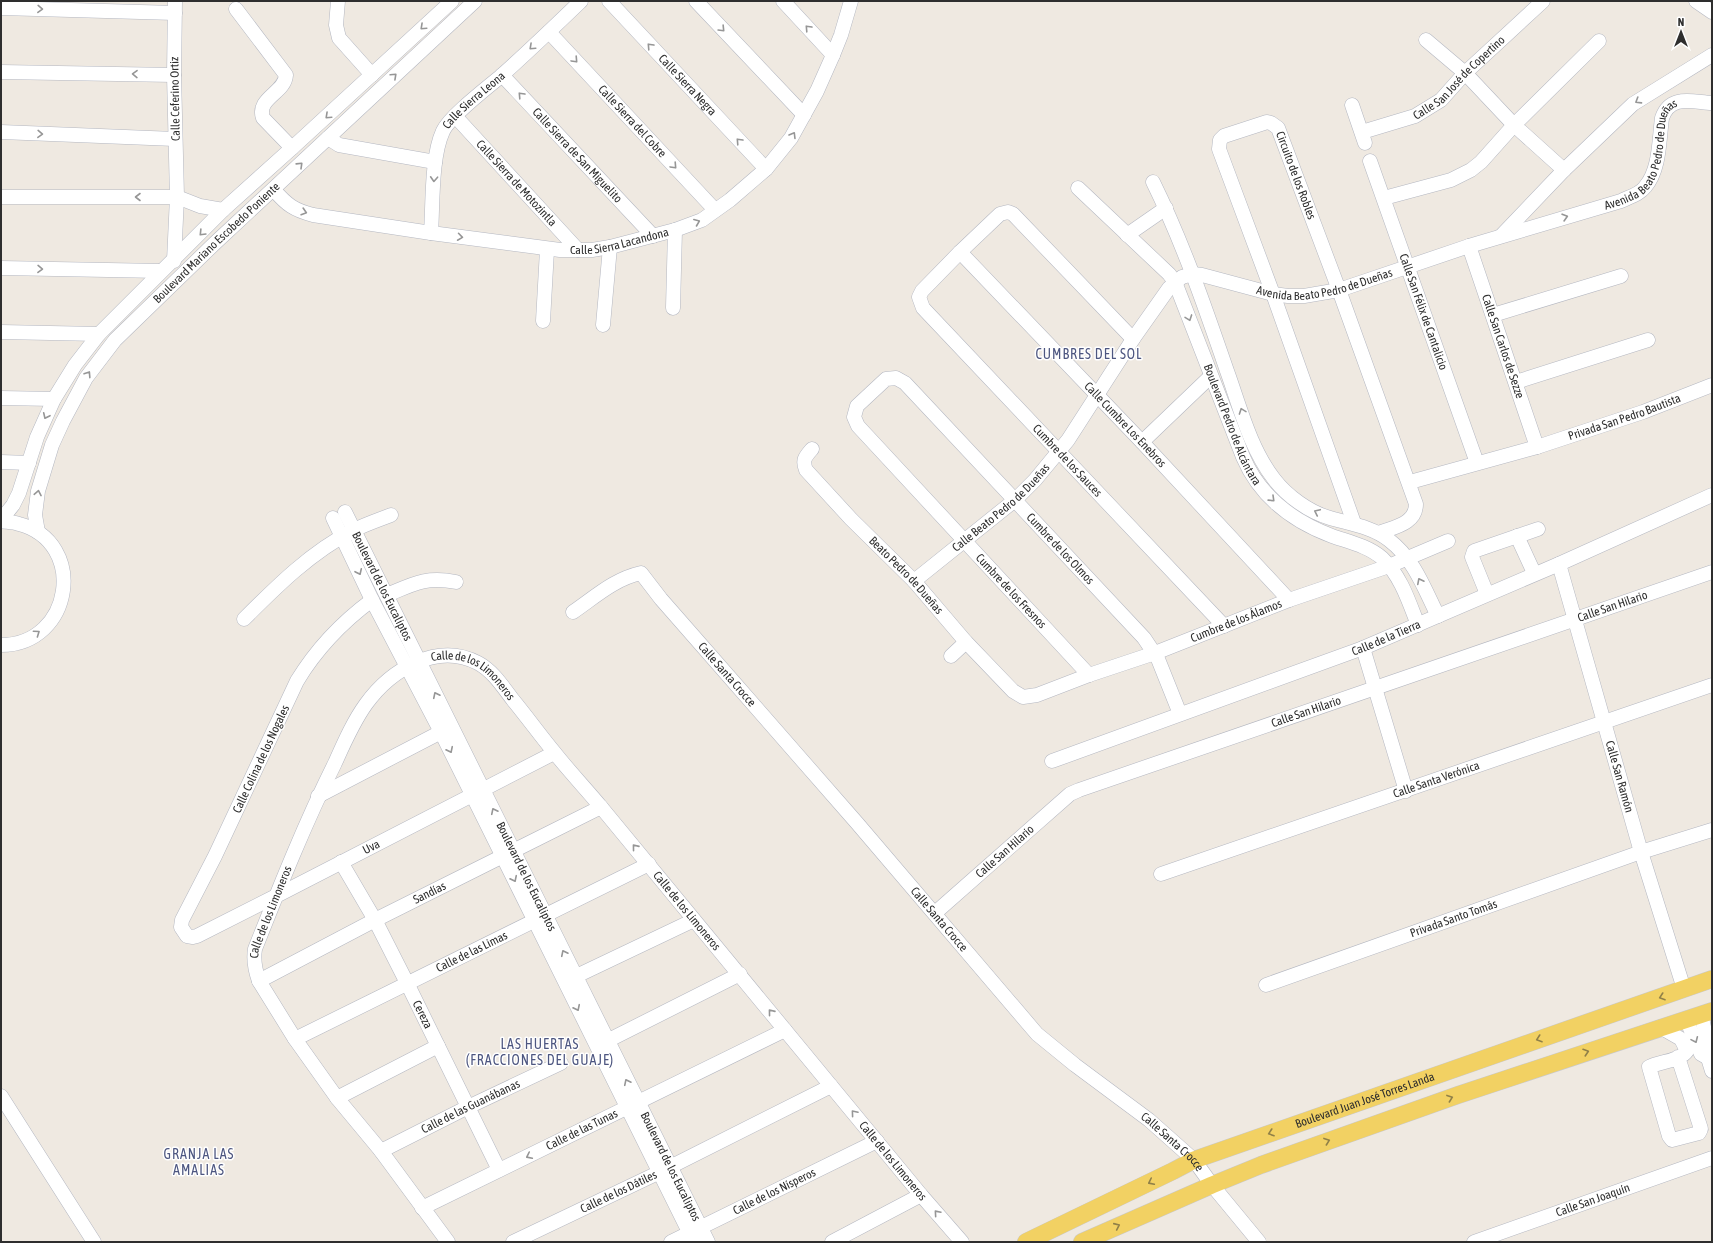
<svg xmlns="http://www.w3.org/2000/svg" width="1713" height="1243" viewBox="0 0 1713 1243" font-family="'Asap Condensed',sans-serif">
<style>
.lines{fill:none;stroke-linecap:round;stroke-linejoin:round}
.minor-casing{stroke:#b4b7c1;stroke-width:15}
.major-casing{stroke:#c9c9c9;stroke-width:18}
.minor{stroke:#fff;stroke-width:14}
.major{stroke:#f2d163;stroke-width:17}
.oneway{stroke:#969696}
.oneway2{stroke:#908048}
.labels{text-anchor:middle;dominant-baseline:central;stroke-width:3;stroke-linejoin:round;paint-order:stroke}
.street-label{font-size:12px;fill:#2e2e2e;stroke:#fff}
.quarter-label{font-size:14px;letter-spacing:1px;fill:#4d5680;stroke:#fff}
</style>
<rect width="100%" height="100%" fill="#efe9e1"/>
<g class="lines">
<g class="minor-casing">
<g id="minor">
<path d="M 338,1 L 336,25 L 339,38 L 372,75"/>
<path id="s1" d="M 609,1 L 766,169"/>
<path d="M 696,1 L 804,115"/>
<path d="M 783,1 L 833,55"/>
<path d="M 1696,1 L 1712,12"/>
<path d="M 1,8 L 175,13"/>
<path d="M 236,9 L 286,75 C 285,93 256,98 263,118 L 292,148"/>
<path id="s2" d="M 549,32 L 715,210"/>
<path d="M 1426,40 L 1465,73 L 1514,125 L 1564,170"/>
<path d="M 1,72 L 174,75"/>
<path id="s3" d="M 502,75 L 653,236"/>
<path d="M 1352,105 L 1365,143"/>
<path id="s4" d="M 455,116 L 578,250"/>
<path d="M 1,132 L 175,139"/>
<path id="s5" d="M 1362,132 L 1415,116 L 1441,100 L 1465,73 L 1543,1"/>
<path d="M 328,138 L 339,145 L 435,162"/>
<path id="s6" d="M 1370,161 L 1477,463"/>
<path d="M 1153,182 C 1183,243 1205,307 1227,371 C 1240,407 1250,448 1274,479 C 1287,496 1309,512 1330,518 C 1351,524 1372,527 1389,540 C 1414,559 1424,588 1438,616"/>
<path id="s7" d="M 1078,188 L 1169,274 L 1175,282 L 1243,457 C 1260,497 1292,521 1332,536 C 1349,542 1368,546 1382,558 C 1401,576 1409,602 1418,625"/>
<path id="s8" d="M 274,190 C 287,205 294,210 313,215 L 431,233 L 560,250 L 592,250 L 610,247 L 675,230 L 702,220 L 730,200 L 766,169 L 791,138 L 817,91 L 833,55 L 841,35 L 851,1"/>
<path d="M 1,197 L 177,197 L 200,206 L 223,210"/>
<path d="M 1384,198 L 1451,180 L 1471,170 L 1481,162 L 1514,125 L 1599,41"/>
<path id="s9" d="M 431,233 C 433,204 431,157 443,131 C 450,116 487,88 501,76 C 528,52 555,26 581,1"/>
<path d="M 1127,235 L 1166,208"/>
<path d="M 1501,236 L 1564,170 L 1633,104 L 1712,55"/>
<path id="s10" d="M 1469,246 L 1537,447"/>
<path id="s11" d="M 960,252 L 1142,442 L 1289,600"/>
<path d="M 174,261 L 177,197 L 174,75 L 175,1"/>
<path d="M 1,268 L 161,271"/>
<path d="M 673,308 L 675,230"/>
<path d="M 1493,315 L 1621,276"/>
<path d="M 543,321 L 547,250"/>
<path d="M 603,325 L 610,247"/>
<path d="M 1,332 L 99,334"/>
<path id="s12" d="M 1133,339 L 1013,214 L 1008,212 L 1000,214 L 960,252 L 922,291 L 919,297 L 923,308 L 1224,626"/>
<path d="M 1516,382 L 1648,340"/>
<path d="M 1,398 L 54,399"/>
<path d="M 1142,442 L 1211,376"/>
<path id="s13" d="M 812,449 C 805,457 802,460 806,470 L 851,519 L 914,581 L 966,642 L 1013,691 L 1023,697 L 1037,695 L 1089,675 L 1155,653 L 1289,600 L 1389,566 L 1448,541"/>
<path d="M 1,462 L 29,463"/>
<path id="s14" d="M 1410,482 L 1537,447 L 1643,412 L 1712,385"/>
<path id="s15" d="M 345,512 L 708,1242"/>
<path d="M 333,518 L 372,600 L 441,732 L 694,1242"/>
<path d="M 1,520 L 13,505 L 19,493 L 37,437 L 54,399 L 75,365 L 99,334 L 223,210 L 292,148 L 452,1"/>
<path d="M 1,521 C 7,522 14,522 19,524 C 88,542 73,645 1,645"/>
<path id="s16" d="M 1354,523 L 1273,294 L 1219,149 L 1220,140 L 1224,136 L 1267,122 L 1271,123 L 1278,128 L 1339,290 L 1416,504 C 1416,524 1394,527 1379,533"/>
<path id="s17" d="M 38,532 L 35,515 L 38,491 L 52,445 L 63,421 L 86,378 L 115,340 L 215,243 L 475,1"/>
<path d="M 1517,536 L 1534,573"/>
<path id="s18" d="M 1559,564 L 1641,852 L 1684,989"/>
<path id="s19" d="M 914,581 L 1015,500 L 1035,480 L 1068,440 L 1133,339 L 1169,288 L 1182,277 L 1193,274 L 1202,275 L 1273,294 L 1288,296 L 1304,296 L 1339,290 L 1469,246 L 1621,201 C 1629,197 1640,194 1645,187 C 1660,170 1659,140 1662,118 C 1670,94 1692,102 1712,103"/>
<path d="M 1487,594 L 1472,557 L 1474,551 L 1538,529"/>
<path d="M 387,595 C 413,584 426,576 456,582"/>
<path id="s20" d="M 372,600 C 341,623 317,648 297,681 L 215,856 L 182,920 L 181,927 L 187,936 L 193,937 L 197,936 L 276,896 L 554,753"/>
<path id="s21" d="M 573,612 C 595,597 614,579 641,573 L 661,599 L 857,823 L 1037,1034 L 1075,1065 L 1149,1120 L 1194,1160 L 1212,1185 L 1259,1242"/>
<path d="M 244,619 C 277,586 311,552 354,530 C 366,524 378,520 391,515"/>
<path d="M 1363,648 L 1406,791"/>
<path d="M 951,656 L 966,642"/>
<path id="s22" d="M 1089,675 L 858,426 L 854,417 L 857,406 L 886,379 L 896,378 L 905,383 L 1144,638 L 1158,659 L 1180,714"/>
<path id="s23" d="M 1052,761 L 1363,648 L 1559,564 L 1712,495"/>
<path d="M 318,796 L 441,732"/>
<path id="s24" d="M 341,862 L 375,920 L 407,983 L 499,1170"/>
<path id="s25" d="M 1161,874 L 1712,685"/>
<path id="s26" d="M 935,913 L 1070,794 L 1079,790 L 1712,572"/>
<path d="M 568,980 L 694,920"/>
<path id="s27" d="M 259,981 L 375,920 L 601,807"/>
<path id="s28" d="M 1266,985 L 1641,852 L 1712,830"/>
<path d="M 1701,1014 L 1709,1049 L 1708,1058 L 1712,1071"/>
<path d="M 1686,1019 L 1701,1054 L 1708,1058"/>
<path d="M 1660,1027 L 1681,1039 L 1687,1051 C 1679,1062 1660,1061 1649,1067 L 1669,1136 L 1672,1140 L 1699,1133 L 1701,1129 L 1678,1057"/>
<path id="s29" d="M 295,1039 L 649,864"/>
<path d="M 599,1045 L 740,974"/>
<path d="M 1,1096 L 94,1242"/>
<path d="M 337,1098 L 438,1046"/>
<path id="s30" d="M 381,1151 L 468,1107 L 561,1063"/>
<path id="s31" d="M 422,1208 L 785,1030"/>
<path id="s32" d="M 448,1242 L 381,1151 L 337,1098 L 295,1039 L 259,981 C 255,970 253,961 255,949 C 280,886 305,823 335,763 C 344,743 353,722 366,704 C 390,671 436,641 478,663 C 493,671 503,687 513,700 C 527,717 540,735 554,752 C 569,771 586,789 601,807 L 921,1195 L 962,1242"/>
<path id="s33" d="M 513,1242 L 660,1172 L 831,1086"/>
<path id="s34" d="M 671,1242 L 877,1141"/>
<path d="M 832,1242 L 921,1195"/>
<path id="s35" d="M 1474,1242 L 1712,1158"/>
</g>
</g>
<g class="major-casing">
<g id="major">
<path id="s36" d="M 1026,1242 L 1173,1171 L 1194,1160 L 1712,979"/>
<path d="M 1082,1242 L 1212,1185 L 1261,1165 L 1458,1095 L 1712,1011"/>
</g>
</g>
<use href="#minor" class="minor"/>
<use href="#major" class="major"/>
</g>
<defs><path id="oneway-chevron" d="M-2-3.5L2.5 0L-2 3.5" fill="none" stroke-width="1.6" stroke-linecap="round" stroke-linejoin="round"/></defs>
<g class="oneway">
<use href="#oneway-chevron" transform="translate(40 9) rotate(2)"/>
<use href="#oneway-chevron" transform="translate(423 27) rotate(137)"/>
<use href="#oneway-chevron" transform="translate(808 28) rotate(-133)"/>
<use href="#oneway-chevron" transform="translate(722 29) rotate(46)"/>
<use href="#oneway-chevron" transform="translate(650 46) rotate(-133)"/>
<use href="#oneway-chevron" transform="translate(532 47) rotate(137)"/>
<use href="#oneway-chevron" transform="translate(575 60) rotate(47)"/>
<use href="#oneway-chevron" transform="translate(135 74) rotate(-179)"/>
<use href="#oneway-chevron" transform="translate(394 76) rotate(-43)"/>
<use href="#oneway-chevron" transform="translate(521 95) rotate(-133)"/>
<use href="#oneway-chevron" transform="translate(1638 101) rotate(148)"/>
<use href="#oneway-chevron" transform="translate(328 116) rotate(137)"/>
<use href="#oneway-chevron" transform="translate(40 134) rotate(2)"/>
<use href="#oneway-chevron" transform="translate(793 135) rotate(-59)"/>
<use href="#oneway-chevron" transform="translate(739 141) rotate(-133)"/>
<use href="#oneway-chevron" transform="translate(300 165) rotate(-44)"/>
<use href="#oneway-chevron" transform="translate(674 166) rotate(47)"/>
<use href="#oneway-chevron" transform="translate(434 179) rotate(93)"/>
<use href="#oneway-chevron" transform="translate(138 197) rotate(180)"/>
<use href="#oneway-chevron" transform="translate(304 212) rotate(17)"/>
<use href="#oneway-chevron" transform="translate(1565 217) rotate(-16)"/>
<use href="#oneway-chevron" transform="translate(697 222) rotate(-22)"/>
<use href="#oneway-chevron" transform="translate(202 233) rotate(134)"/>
<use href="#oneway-chevron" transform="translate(460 237) rotate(8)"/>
<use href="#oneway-chevron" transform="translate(40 269) rotate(1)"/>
<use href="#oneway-chevron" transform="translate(1189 318) rotate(70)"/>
<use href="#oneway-chevron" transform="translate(88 374) rotate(-57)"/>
<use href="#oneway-chevron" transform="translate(1242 411) rotate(-110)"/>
<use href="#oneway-chevron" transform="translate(46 416) rotate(115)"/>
<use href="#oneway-chevron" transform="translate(38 493) rotate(-79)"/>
<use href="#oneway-chevron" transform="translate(1272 499) rotate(44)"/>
<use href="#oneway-chevron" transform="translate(1317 512) rotate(-155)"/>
<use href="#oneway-chevron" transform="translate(359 572) rotate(65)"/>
<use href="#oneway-chevron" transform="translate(1420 581) rotate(-117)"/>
<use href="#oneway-chevron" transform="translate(37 633) rotate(-35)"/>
<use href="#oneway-chevron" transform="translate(436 695) rotate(-116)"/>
<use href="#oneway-chevron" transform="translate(450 750) rotate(64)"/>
<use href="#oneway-chevron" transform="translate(494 811) rotate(-116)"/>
<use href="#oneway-chevron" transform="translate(635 847) rotate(-129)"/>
<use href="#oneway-chevron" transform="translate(514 879) rotate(64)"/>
<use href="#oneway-chevron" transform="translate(564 953) rotate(-116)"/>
<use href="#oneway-chevron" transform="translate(577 1008) rotate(64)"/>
<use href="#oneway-chevron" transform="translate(771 1012) rotate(-129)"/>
<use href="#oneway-chevron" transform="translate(1695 1040) rotate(66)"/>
<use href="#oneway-chevron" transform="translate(627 1082) rotate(-116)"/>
<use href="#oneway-chevron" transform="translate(854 1113) rotate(-130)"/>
<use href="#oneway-chevron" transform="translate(529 1156) rotate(154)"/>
<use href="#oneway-chevron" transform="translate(937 1213) rotate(-131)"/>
</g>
<g class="oneway2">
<use href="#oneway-chevron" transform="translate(1662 997) rotate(161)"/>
<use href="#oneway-chevron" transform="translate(1539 1039) rotate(161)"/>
<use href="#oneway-chevron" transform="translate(1586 1052) rotate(-18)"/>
<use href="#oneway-chevron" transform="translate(1450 1098) rotate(-20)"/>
<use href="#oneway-chevron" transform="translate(1271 1133) rotate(161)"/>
<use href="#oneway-chevron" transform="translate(1327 1141) rotate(-20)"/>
<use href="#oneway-chevron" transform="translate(1151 1182) rotate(154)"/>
<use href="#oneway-chevron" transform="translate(1117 1226) rotate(-24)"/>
</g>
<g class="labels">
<g class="street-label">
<text stroke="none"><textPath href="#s5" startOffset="114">Calle San José de Copertino</textPath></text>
<text stroke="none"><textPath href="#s1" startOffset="115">Calle Sierra Negra</textPath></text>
<text transform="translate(175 99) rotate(-91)">Calle Ceferino Ortiz</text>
<text stroke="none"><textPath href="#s9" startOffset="147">Calle Sierra Leona</textPath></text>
<text stroke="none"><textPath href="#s2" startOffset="122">Calle Sierra del Cobre</textPath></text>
<text stroke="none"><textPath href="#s19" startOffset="918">Avenida Beato Pedro de Dueñas</textPath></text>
<text stroke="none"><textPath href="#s3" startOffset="110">Calle Sierra de San Miguelito</textPath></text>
<text stroke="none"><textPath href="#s16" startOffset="521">Circuito de los Robles</textPath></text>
<text stroke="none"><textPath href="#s4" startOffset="91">Calle Sierra de Motozintla</textPath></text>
<text stroke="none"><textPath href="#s8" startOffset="357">Calle Sierra Lacandona</textPath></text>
<text stroke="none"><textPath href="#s17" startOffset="353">Boulevard Mariano Escobedo Poniente</textPath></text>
<text stroke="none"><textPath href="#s19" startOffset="556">Avenida Beato Pedro de Dueñas</textPath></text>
<text stroke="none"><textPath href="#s6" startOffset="160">Calle San Félix de Cantalicio</textPath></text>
<text stroke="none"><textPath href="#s10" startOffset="106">Calle San Carlos de Sezze</textPath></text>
<text stroke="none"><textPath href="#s14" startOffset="224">Privada San Pedro Bautista</textPath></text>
<text stroke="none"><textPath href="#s7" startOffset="289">Boulevard Pedro de Alcántara</textPath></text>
<text stroke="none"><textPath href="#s11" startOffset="239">Calle Cumbre Los Enebros</textPath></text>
<text stroke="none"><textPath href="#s12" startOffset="525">Cumbre de los Sauces</textPath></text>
<text stroke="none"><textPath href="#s19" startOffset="114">Calle Beato Pedro de Dueñas</textPath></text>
<text stroke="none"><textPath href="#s22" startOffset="648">Cumbre de los Olmos</textPath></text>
<text stroke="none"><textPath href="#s13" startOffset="169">Beato Pedro de Dueñas</textPath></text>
<text stroke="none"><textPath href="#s15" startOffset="83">Boulevard de los Eucaliptos</textPath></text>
<text transform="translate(1011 591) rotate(47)">Cumbre de los Fresnos</text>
<text stroke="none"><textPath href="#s26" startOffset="754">Calle San Hilario</textPath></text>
<text stroke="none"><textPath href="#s13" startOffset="565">Cumbre de los Álamos</textPath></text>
<text stroke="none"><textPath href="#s23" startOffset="356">Calle de la Tierra</textPath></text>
<text stroke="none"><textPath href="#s21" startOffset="212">Calle Santa Crocce</textPath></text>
<text stroke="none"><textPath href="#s32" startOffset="755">Calle de los Limoneros</textPath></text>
<text stroke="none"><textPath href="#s26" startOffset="430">Calle San Hilario</textPath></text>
<text transform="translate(261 759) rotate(-65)">Calle Colina de los Nogales</text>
<text stroke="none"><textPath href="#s18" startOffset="221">Calle San Ramón</textPath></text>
<text stroke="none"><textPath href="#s25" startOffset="291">Calle Santa Verónica</textPath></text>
<text stroke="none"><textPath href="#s20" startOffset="600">Uva</textPath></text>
<text stroke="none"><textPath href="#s26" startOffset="93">Calle San Hilario</textPath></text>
<text stroke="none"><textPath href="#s15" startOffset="407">Boulevard de los Eucaliptos</textPath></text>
<text stroke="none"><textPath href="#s27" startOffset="192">Sandías</textPath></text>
<text stroke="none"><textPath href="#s32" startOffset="1079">Calle de los Limoneros</textPath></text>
<text stroke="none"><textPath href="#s32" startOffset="395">Calle de los Limoneros</textPath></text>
<text stroke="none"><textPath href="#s21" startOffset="536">Calle Santa Crocce</textPath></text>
<text stroke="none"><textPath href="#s28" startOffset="199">Privada Santo Tomás</textPath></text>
<text stroke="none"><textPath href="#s29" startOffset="197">Calle de las Limas</textPath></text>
<text stroke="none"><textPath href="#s24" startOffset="173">Cereza</textPath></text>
<text stroke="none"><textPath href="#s36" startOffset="368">Boulevard Juan José Torres Landa</textPath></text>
<text stroke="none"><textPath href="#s30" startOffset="100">Calle de las Guanábanas</textPath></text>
<text stroke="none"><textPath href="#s31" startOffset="178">Calle de las Tunas</textPath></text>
<text stroke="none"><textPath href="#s21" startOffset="860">Calle Santa Crocce</textPath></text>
<text stroke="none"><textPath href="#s32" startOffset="1403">Calle de los Limoneros</textPath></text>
<text stroke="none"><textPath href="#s15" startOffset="731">Boulevard de los Eucaliptos</textPath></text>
<text stroke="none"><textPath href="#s34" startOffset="115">Calle de los Nísperos</textPath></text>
<text stroke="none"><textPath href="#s33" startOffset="117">Calle de los Dátiles</textPath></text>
<text stroke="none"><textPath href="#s35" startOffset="126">Calle San Joaquín</textPath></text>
</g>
<g class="quarter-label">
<text x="1089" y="354">CUMBRES DEL SOL</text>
<text x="540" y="1044">LAS HUERTAS<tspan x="540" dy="16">(FRACCIONES DEL GUAJE)</tspan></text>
<text x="199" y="1154">GRANJA LAS<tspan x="199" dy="16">AMALIAS</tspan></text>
</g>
</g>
<rect width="1713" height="1243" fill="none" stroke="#2e2e2e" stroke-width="4"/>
<g transform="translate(1681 32)" stroke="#ffffff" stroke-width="3" paint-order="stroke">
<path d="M0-3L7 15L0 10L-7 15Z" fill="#2e2e2e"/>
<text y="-6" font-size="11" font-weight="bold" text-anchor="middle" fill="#2e2e2e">N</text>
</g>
</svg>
